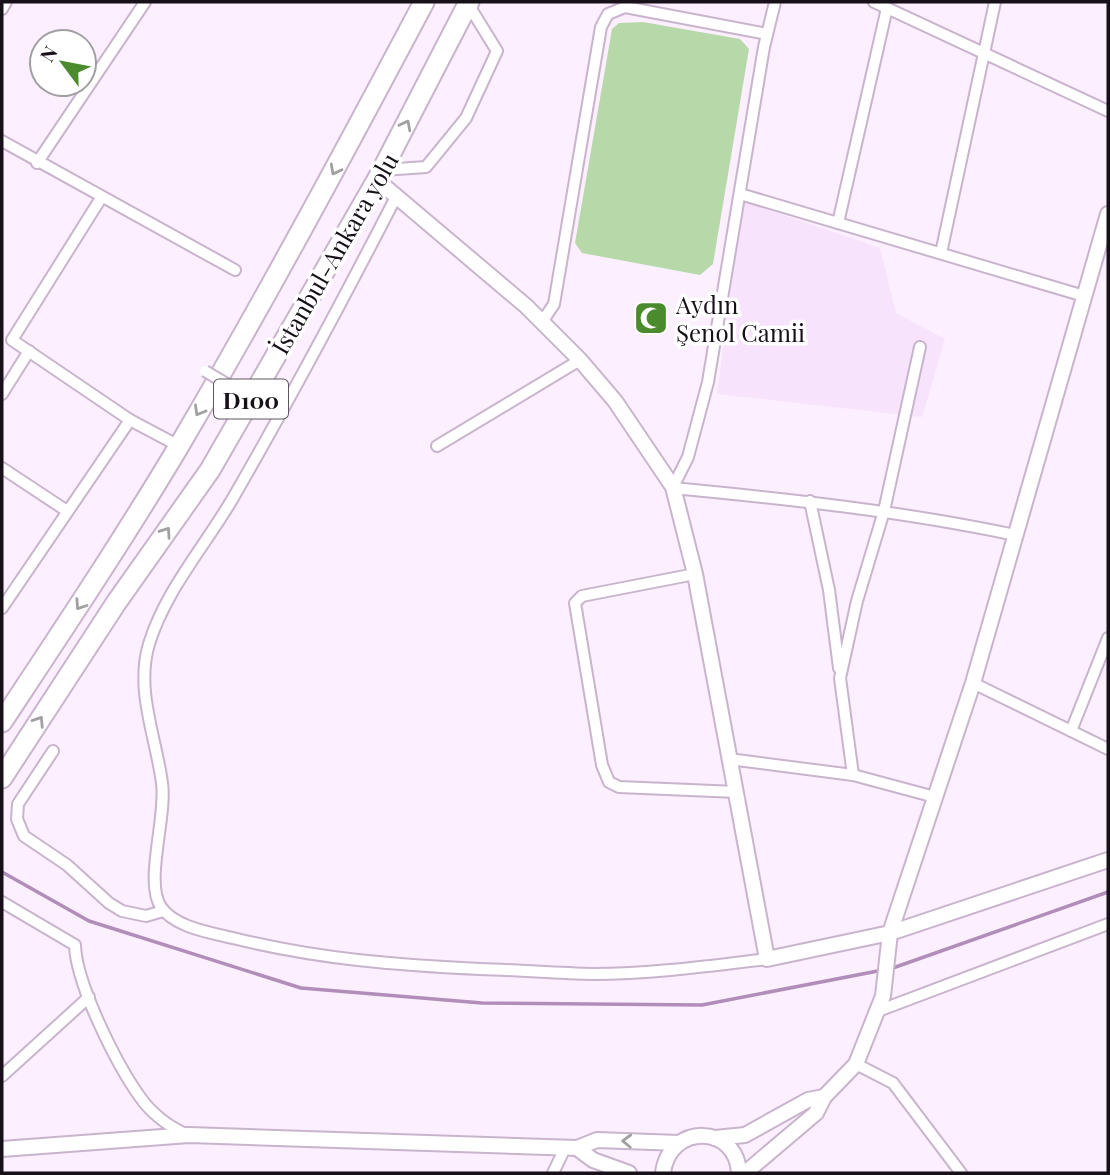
<svg xmlns="http://www.w3.org/2000/svg" width="1110" height="1175" viewBox="0 0 1110 1175" font-family="'Playfair Display',serif">
<style>
.built{fill:#f8e3fd}
.green{fill:#b7d9aa}
.lines{fill:none;stroke-linecap:round;stroke-linejoin:round}
.stream{stroke:#b18db9;stroke-width:3.5}
.street-casing{stroke:#c9b4cd;stroke-width:14}
.secondary-casing{stroke:#c9b4cd;stroke-width:18}
.highway-casing{stroke:#c9b4cd;stroke-width:23}
.street{stroke:#fff;stroke-width:10}
.secondary{stroke:#fff;stroke-width:14}
.highway{stroke:#fff;stroke-width:19}
.street-bridge-casing{stroke:#c9b4cd;stroke-width:14;stroke-linecap:butt}
.street-bridge{stroke:#fff;stroke-width:10}
.oneway{stroke:#a29fa3}
.labels{text-anchor:middle;dominant-baseline:central;stroke-width:7;stroke-linejoin:round;paint-order:stroke}
.shield{fill:#fff;stroke:#5d585e;stroke-width:2}
.shield-label{font-size:23px;font-weight:bold;fill:#171019}
.street-label{font-size:24px;fill:#171019;stroke:#fff}
.poi-label{font-size:24px;fill:#171019;stroke:#fff;text-anchor:start}
</style>
<rect width="100%" height="100%" fill="#fcefff"/>
<path class="built" d="M 742,201 L 880,248 L 896,313 L 945,339 L 922,417 L 717,394 Z"/>
<path class="green" d="M 643,22 L 740,39 L 749,49 L 713,264 L 700,275 L 582,253 L 575,243 L 612,29 L 619,23 Z"/>
<g class="lines">
<g class="stream">
<path d="M 2,872 L 89,921 L 301,988 L 482,1003 L 702,1005 L 883,970"/>
<path d="M 890,969 L 1108,892"/>
</g>
<g class="street-casing">
<g id="street">
<path d="M 874,2 L 1108,111"/>
<path d="M 2,9 L 6,2"/>
<path d="M 2,141 L 235,270"/>
<path d="M 37,163 L 145,2"/>
<path d="M 383,170 L 426,167 L 466,118 L 497,51 L 468,4"/>
<path d="M 740,194 L 1084,296"/>
<path d="M 397,195 C 344,298 290,399 233,498 C 205,546 165,591 149,644 C 135,690 156,737 162,783 C 167,817 144,882 161,907 C 175,928 213,933 237,939 C 319,959 396,965 480,969 C 518,970 555,973 593,974 C 651,974 709,966 767,959"/>
<path d="M 838,223 L 887,8"/>
<path d="M 941,253 L 995,2"/>
<path d="M 542,322 L 554,304 L 601,27 L 608,14 L 625,7 L 767,34"/>
<path d="M 2,394 L 29,351"/>
<path d="M 130,420 L 179,446"/>
<path d="M 437,446 L 580,360"/>
<path d="M 2,468 L 67,511"/>
<path d="M 673,487 L 688,457 L 708,382 L 764,47 L 775,2"/>
<path d="M 673,488 C 788,499 901,511 1015,535"/>
<path d="M 810,501 L 829,590 L 839,668"/>
<path d="M 695,574 L 582,596 L 575,603 L 602,765 L 609,782 L 619,787 L 737,792"/>
<path d="M 2,608 L 130,420 L 12,340 L 101,198"/>
<path d="M 973,683 L 1108,749"/>
<path d="M 1071,731 L 1108,638"/>
<path d="M 53,751 L 18,804 L 17,819 L 24,836 L 67,865 L 109,903 L 122,911 L 146,916 L 163,911"/>
<path d="M 729,759 L 853,775 L 935,797"/>
<path d="M 853,775 L 840,678 L 857,601 L 884,511 L 920,347"/>
<path d="M 2,902 L 75,945 C 76,984 117,1065 140,1097 C 151,1113 169,1127 186,1134"/>
<path d="M 878,1011 L 1108,924"/>
<path d="M 856,1064 L 893,1083 L 961,1173"/>
<path d="M 2,1076 L 89,997"/>
<path d="M 553,1173 L 565,1148"/>
</g>
</g>
<g class="secondary-casing">
<g id="secondary">
<path d="M 377,180 L 526,306 L 580,360 L 615,401 L 673,487 L 695,574 L 767,959 L 890,933 L 1108,860"/>
<path d="M 715,1138 L 745,1135 L 808,1100 L 824,1097 L 856,1064 L 883,996 L 890,933 L 973,683 L 1108,214"/>
<path d="M 577,1148 L 593,1160 L 629,1173"/>
<path d="M 2,1149 L 189,1135 L 577,1148 L 597,1140 L 679,1143"/>
<path d="M 663,1173 C 669,1123 737,1124 739,1173"/>
<path d="M 745,1173 L 816,1113 L 824,1097"/>
</g>
</g>
<g class="highway-casing">
<g id="highway">
<path d="M 2,722 C 62,631 123,540 179,446 C 265,300 345,151 424,2"/>
<path d="M 2,778 L 116,603 L 210,470 L 377,180 L 469,2"/>
</g>
</g>
<use href="#street" class="street"/>
<use href="#secondary" class="secondary"/>
<use href="#highway" class="highway"/>
<g class="street-bridge-casing">
<path id="street-bridge" d="M 205,371 L 269,409"/>
</g>
<use href="#street-bridge" class="street-bridge"/>
</g>
<defs><path id="oneway-chevron" d="M-2-3.5L2.5 0L-2 3.5" fill="none" stroke-width="1.6" stroke-linecap="round" stroke-linejoin="round" transform="scale(1.75)"/></defs>
<g class="oneway">
<use href="#oneway-chevron" transform="translate(406 125) rotate(-63)"/>
<use href="#oneway-chevron" transform="translate(335 170) rotate(118)"/>
<use href="#oneway-chevron" transform="translate(199 411) rotate(120)"/>
<use href="#oneway-chevron" transform="translate(166 532) rotate(-55)"/>
<use href="#oneway-chevron" transform="translate(80 605) rotate(124)"/>
<use href="#oneway-chevron" transform="translate(39 721) rotate(-57)"/>
<use href="#oneway-chevron" transform="translate(627 1141) rotate(-178)"/>
</g>
<defs>
<g id="mosque-square" transform="scale(1.75)"><rect x="-9" y="-9" width="18" height="18" rx="4" fill="#4c8b2d" stroke="#fff"/><path d="M3.5-4.9A6 6 0 1 0 3.5 4.9A5 5 0 1 1 3.5-4.9Z" fill="#fff"/></g>
</defs>
<g fill-rule="evenodd">
<use href="#mosque-square" x="651" y="318"/>
</g>
<g class="labels">
<rect class="shield" x="214" y="379.5" width="74" height="39" rx="5"/>
<g class="shield-label">
<text x="251" y="399">D100</text>
</g>
<g class="street-label">
<text transform="translate(334 253) rotate(-60)">İstanbul-Ankara yolu</text>
</g>
<g class="poi-label">
<text x="676" y="304">Aydın<tspan x="676" dy="28">Şenol Camii</tspan></text>
</g>
</g>
<rect width="1110" height="1175" fill="none" stroke="#171019" stroke-width="7"/>
<g transform="translate(63 63) rotate(302)"><circle r="33" fill="#ffffff" stroke="#a29fa3" stroke-width="2"/>
<path d="M0-5L12 26L0 18L-12 26Z" fill="#4c8b2d"/>
<text y="-10" font-size="19" font-weight="bold" text-anchor="middle" fill="#171019">N</text>
</g>
</svg>
